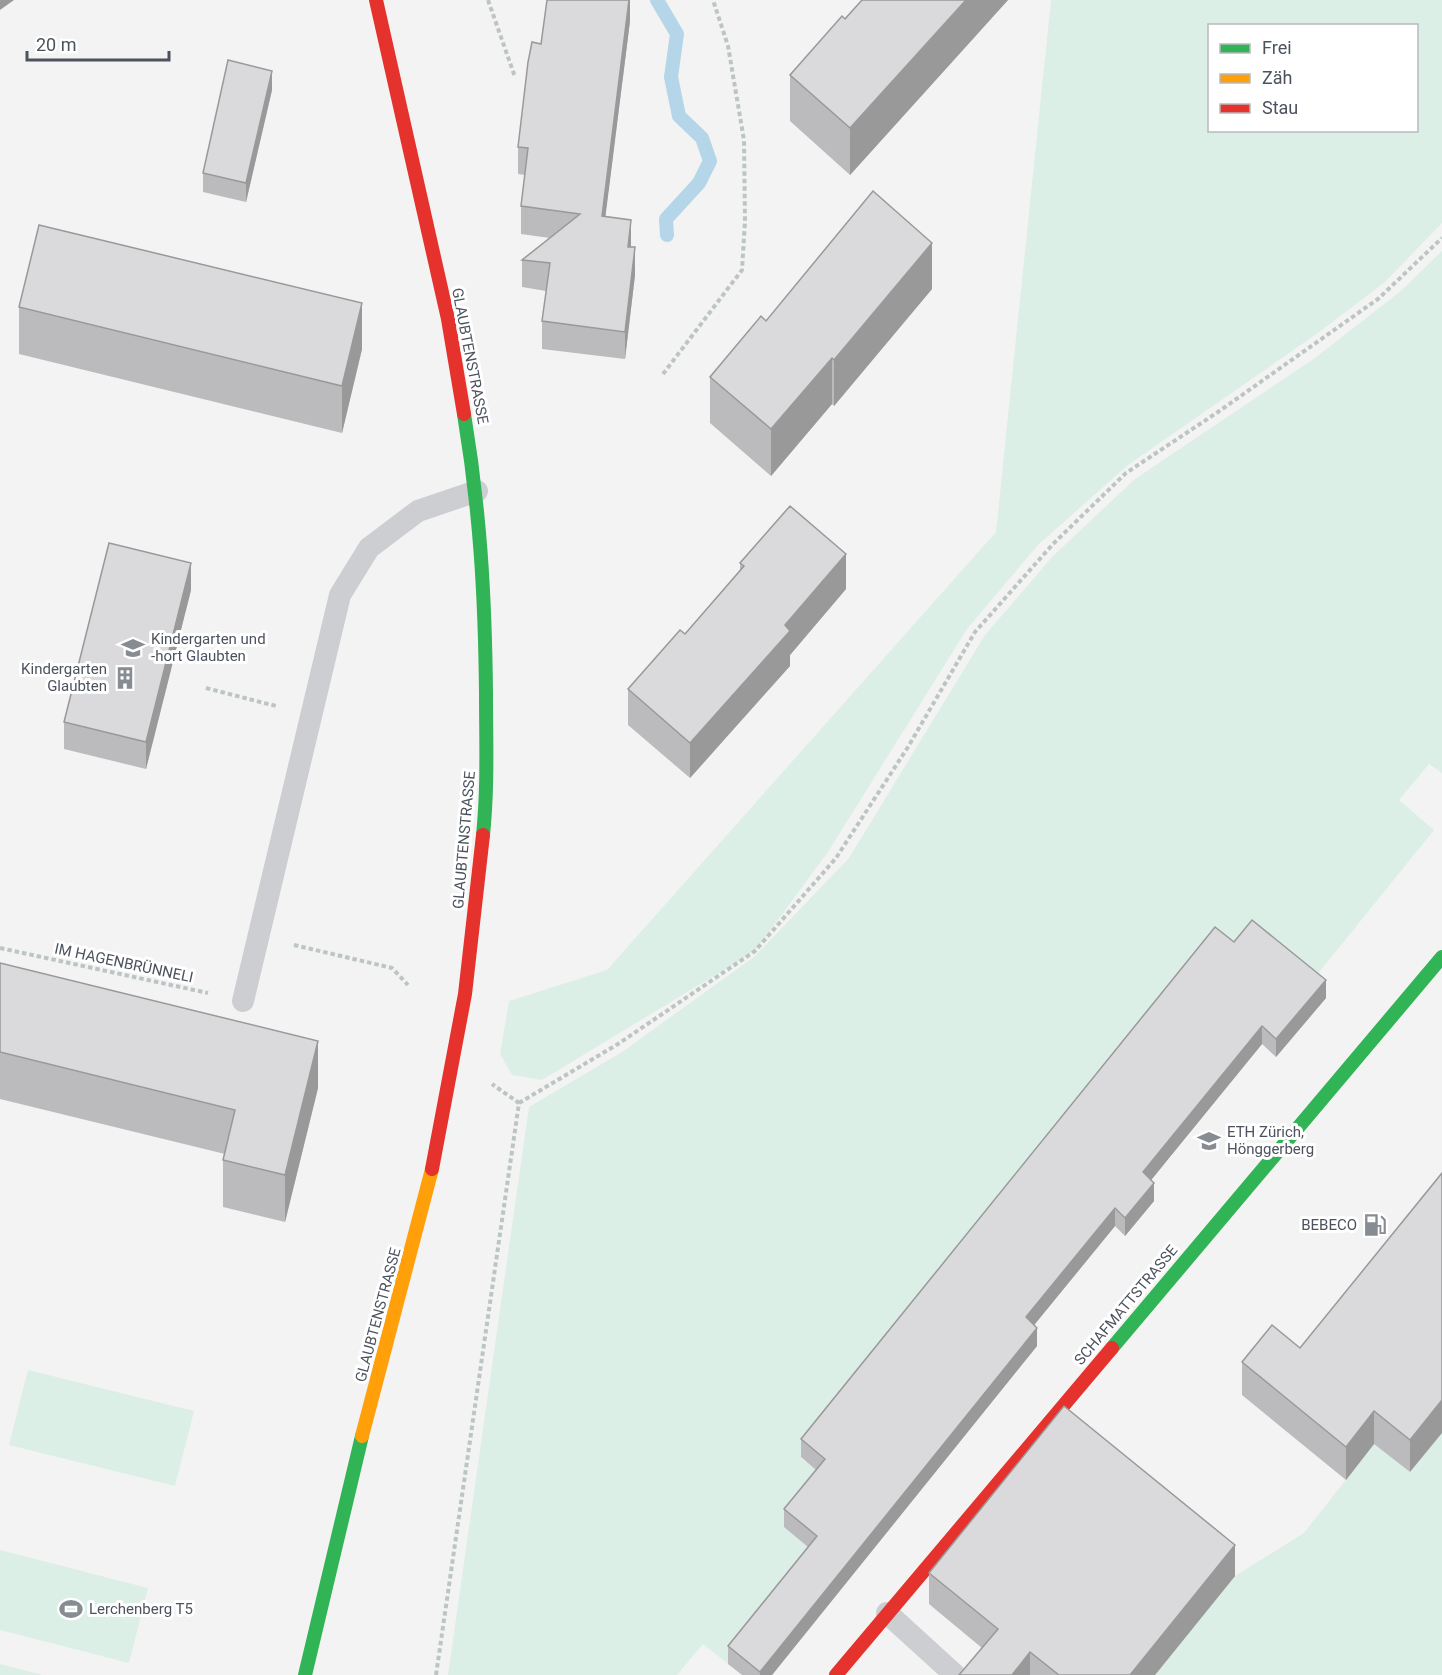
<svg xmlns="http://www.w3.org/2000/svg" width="1442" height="1675" viewBox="0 0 1442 1675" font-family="Roboto,sans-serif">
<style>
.green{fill:#dbefe6;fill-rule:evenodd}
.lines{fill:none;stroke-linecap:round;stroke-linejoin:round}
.stream{stroke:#b5d5e8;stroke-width:14}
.path{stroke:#bdc5c4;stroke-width:4;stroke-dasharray:4.5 3;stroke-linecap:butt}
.lane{stroke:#cdced1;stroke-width:22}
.fast{stroke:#30b455;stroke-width:14}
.slow{stroke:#ff9f0a;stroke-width:14}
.jam{stroke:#e5322d;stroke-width:14}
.wall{fill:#bbbbbd}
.shaded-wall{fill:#99999a}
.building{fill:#dadadc;stroke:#99999a;stroke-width:1.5}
.labels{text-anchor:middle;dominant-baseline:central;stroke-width:6;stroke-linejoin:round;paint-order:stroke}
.street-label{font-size:15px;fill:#4c535e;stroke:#fff}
.poi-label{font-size:15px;fill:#4c535e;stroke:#fff;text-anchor:start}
</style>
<rect width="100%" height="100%" fill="#f4f3f3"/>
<g class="green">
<path d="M 1051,0 L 1442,0 L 1442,223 L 1385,282 L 1318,333 L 1128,465 L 1038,545 L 967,629 L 828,852 L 755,951 L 542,1080 L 512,1075 L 500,1054 L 509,1001 L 607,970 L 996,532 ZM 1210,26 L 1416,26 L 1416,130 L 1210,130 Z"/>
<path d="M 1442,251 L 1442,773 L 1429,764 L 1399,800 L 1434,830 L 1291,1007 L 801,1458 L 825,1477 L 817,1554 L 728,1664 L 703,1644 L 677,1675 L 448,1675 L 529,1107 L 622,1052 L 754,957 L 849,858 L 985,635 L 1053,556 L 1135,479 L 1315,358 L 1402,290 Z"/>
<path d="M 28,1370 L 194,1411 L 175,1486 L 9,1445 Z"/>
<path d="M 1442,1433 L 1442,1675 L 1155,1675 L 1235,1576 L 1304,1533 L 1374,1444 L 1410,1472 Z"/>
<path d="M 0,1550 L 148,1588 L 129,1663 L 0,1630 Z"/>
<path d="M 0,1664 L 43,1675 L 0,1675 Z"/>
</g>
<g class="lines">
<path class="stream" d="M 657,0 L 677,34 L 671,77 L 679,116 L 702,138 L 710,161 L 699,183 L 666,219 L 667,235"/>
<g class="path">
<path d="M 488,0 L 515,77"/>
<path d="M 663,374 L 742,270 L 745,221 L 744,140 L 728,46 L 713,0"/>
<path d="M 206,688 L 276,706"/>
<path d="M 294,945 L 392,968 L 408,985"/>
<path d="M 0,948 L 208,993"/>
<path d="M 519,1103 L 618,1044 L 755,951 L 836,858 L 908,747 L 975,632 L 1053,544 L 1126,473 L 1218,412 L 1378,299 L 1442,238"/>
<path d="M 436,1675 L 519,1103 L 492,1084"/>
</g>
<g class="lane">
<path d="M 243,1001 L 340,595 L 369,548 L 418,511 L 477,491"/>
<path d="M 887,1613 L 955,1675"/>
</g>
<g class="fast">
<path d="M 464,414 C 480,510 485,595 486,693 C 486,740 488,787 483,835"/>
<path d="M 1112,1348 L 1442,957"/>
<path d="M 305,1675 L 362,1436"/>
</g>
<path class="slow" d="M 362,1436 L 432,1169"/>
<g class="jam">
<path d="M 376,0 L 448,319 L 464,414"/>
<path d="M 432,1169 L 465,994 L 483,835"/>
<path d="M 836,1675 L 1112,1348"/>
</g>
</g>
<g class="wall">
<path d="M 630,0 L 630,21 L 605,217 L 631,247 L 635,275 L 625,359 L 542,349 L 542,321 L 546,291 L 522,287 L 522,260 L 550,238 L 521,234 L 521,206 L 525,175 L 518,174 L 518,147 L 541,44 Z"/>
<path d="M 862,0 L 1008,0 L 850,175 L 790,121 L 790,75 Z"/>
<path d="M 272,90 L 246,202 L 203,192 L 203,173 Z"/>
<path d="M 932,289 L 834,406 L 832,404 L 771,476 L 710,423 L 710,377 L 766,321 Z"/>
<path d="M 19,307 L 362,349 L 342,433 L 19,354 Z"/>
<path d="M 740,563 L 846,589 L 790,655 L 790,666 L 690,778 L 628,725 L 628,689 L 685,634 L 740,571 Z"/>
<path d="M 191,590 L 146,769 L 64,749 L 64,722 Z"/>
<path d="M 1234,942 L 1326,998 L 1276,1057 L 1262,1044 L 1151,1180 L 1154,1201 L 1125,1236 L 1115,1226 L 1034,1325 L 1037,1346 L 772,1675 L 742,1675 L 728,1664 L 728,1646 L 808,1547 L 784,1527 L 784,1509 L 816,1470 L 801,1457 L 801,1439 Z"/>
<path d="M 0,963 L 318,1088 L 285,1222 L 223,1207 L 223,1160 L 225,1154 L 0,1099 Z"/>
<path d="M 1442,1173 L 1410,1472 L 1374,1444 L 1346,1480 L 1242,1395 L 1242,1362 L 1300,1348 Z"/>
<path d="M 929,1573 L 1235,1576 L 1155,1675 L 959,1675 L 982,1648 L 929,1604 Z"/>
</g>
<g class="shaded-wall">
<path d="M 0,0 L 14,0 L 0,10 Z"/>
<path d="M 629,0 L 630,0 L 630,21 L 602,244 L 602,216 Z"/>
<path d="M 966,0 L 1008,0 L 850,175 L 850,128 Z"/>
<path d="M 272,71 L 272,90 L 246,202 L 246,183 Z"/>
<path d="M 631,220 L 631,248 L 628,247 Z"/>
<path d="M 932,243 L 932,289 L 834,406 L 834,360 Z"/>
<path d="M 635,247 L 635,275 L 625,359 L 625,332 Z"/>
<path d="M 362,303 L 362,349 L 342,433 L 342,386 Z"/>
<path d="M 832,358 L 832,404 L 771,476 L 771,429 Z"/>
<path d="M 846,554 L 846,589 L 790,655 L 790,666 L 690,778 L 690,743 L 785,625 Z"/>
<path d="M 191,563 L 191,590 L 146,769 L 146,742 Z"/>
<path d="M 1326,980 L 1326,998 L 1276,1057 L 1276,1039 Z"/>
<path d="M 1262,1026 L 1262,1044 L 1143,1190 L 1143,1172 Z"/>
<path d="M 318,1041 L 318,1088 L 285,1222 L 285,1175 Z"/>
<path d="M 1154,1183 L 1154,1201 L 1125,1236 L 1125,1218 Z"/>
<path d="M 1115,1208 L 1115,1226 L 1026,1335 L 1026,1317 Z"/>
<path d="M 1037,1328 L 1037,1346 L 772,1675 L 760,1675 L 760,1672 Z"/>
<path d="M 1442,1400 L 1442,1433 L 1410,1472 L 1410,1440 Z"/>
<path d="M 1374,1411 L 1374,1444 L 1346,1480 L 1346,1447 Z"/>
<path d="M 1235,1545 L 1235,1576 L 1155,1675 L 1130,1675 Z"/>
<path d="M 1030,1652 L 1030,1675 L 1012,1675 Z"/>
</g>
<g class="building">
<path d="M 547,0 L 629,0 L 602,216 L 631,220 L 628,247 L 635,247 L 625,332 L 542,321 L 550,263 L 522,260 L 580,214 L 521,206 L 528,148 L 518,147 L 528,62 L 532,42 L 541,44 Z"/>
<path d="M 862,0 L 966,0 L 850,128 L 790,75 L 842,16 L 845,19 Z"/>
<path d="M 228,60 L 272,71 L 246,183 L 203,173 Z"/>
<path d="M 873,191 L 932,243 L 834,360 L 832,358 L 771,429 L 710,377 L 761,316 L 766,321 Z"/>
<path d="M 39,225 L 362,303 L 342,386 L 19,307 Z"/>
<path d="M 790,506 L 846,554 L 785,625 L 790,631 L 690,743 L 628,689 L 680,630 L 685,634 L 744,566 L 740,563 Z"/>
<path d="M 109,543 L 191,563 L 146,742 L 64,722 Z"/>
<path d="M 1252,920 L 1326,980 L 1276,1039 L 1262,1026 L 1143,1172 L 1154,1183 L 1125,1218 L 1115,1208 L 1026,1317 L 1037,1328 L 760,1672 L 728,1646 L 817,1536 L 784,1509 L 825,1459 L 801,1439 L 1215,927 L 1234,942 Z"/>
<path d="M 0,963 L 318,1041 L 285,1175 L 223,1160 L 235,1110 L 0,1052 Z"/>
<path d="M 1442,1173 L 1442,1400 L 1410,1440 L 1374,1411 L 1346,1447 L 1242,1362 L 1272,1325 L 1300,1348 Z"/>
<path d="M 1064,1406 L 1235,1545 L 1130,1675 L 1059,1675 L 1030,1652 L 1012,1675 L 959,1675 L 998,1629 L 929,1573 Z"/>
</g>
<defs>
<g id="school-bare" transform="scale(1.8)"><path d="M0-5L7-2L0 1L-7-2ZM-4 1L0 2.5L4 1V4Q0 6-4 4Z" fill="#878b92" stroke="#fff" stroke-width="2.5" paint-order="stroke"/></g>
<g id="building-bare" transform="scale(1.8)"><path d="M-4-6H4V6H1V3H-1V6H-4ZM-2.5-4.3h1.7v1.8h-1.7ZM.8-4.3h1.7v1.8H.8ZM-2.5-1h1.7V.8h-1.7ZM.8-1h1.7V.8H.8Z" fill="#878b92" stroke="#fff" stroke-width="2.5" paint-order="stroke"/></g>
<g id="university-bare" transform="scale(1.8)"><path d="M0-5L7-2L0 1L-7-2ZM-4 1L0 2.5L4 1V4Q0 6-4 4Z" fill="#878b92" stroke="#fff" stroke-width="2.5" paint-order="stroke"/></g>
<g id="fuel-bare" transform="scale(1.8)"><path d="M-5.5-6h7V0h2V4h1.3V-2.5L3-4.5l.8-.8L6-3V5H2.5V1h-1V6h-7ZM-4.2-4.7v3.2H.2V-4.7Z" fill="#878b92" stroke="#fff" stroke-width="2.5" paint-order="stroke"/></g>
<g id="stadium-bare" transform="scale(1.8)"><path d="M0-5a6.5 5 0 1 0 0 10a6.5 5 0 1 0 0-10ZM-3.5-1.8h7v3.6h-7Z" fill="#878b92" stroke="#fff" stroke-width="2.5" paint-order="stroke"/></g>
</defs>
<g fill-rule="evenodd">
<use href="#school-bare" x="133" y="648"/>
<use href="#building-bare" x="125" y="678"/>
<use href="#university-bare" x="1209" y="1141"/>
<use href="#fuel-bare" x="1375" y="1225"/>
<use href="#stadium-bare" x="71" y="1609"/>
</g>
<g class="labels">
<g class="street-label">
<text transform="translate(470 356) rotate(79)">GLAUBTENSTRASSE</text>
<text transform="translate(464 840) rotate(-85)">GLAUBTENSTRASSE</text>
<text transform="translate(124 963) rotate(12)">IM HAGENBRÜNNELI</text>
<text transform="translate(1126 1305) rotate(-50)">SCHAFMATTSTRASSE</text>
<text transform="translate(378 1315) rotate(-75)">GLAUBTENSTRASSE</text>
</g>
<g class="poi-label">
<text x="151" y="639">Kindergarten und<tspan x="151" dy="17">-hort Glaubten</tspan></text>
<text x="107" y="669" text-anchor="end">Kindergarten<tspan x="107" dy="17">Glaubten</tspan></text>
<text x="1227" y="1132">ETH Zürich,<tspan x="1227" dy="17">Hönggerberg</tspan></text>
<text x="1357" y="1225" text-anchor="end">BEBECO</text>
<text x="89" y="1609">Lerchenberg T5</text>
</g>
</g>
<rect x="1208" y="24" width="210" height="108" fill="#ffffff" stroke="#b7babf" stroke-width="1.5"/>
<rect x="1220" y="44" width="30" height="9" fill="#30b455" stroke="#b7babf" stroke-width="1.5"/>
<text x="1262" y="54" font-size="18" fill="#4c535e">Frei</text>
<rect x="1220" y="74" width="30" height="9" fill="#ff9f0a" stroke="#b7babf" stroke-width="1.5"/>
<text x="1262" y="84" font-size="18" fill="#4c535e">Zäh</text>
<rect x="1220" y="104" width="30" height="9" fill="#e5322d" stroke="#b7babf" stroke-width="1.5"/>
<text x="1262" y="114" font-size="18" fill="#4c535e">Stau</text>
<path d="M27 51v9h142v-9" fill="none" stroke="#4c535e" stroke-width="3"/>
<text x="36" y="51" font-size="18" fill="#4c535e" stroke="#ffffff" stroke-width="4.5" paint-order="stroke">20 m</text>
</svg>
